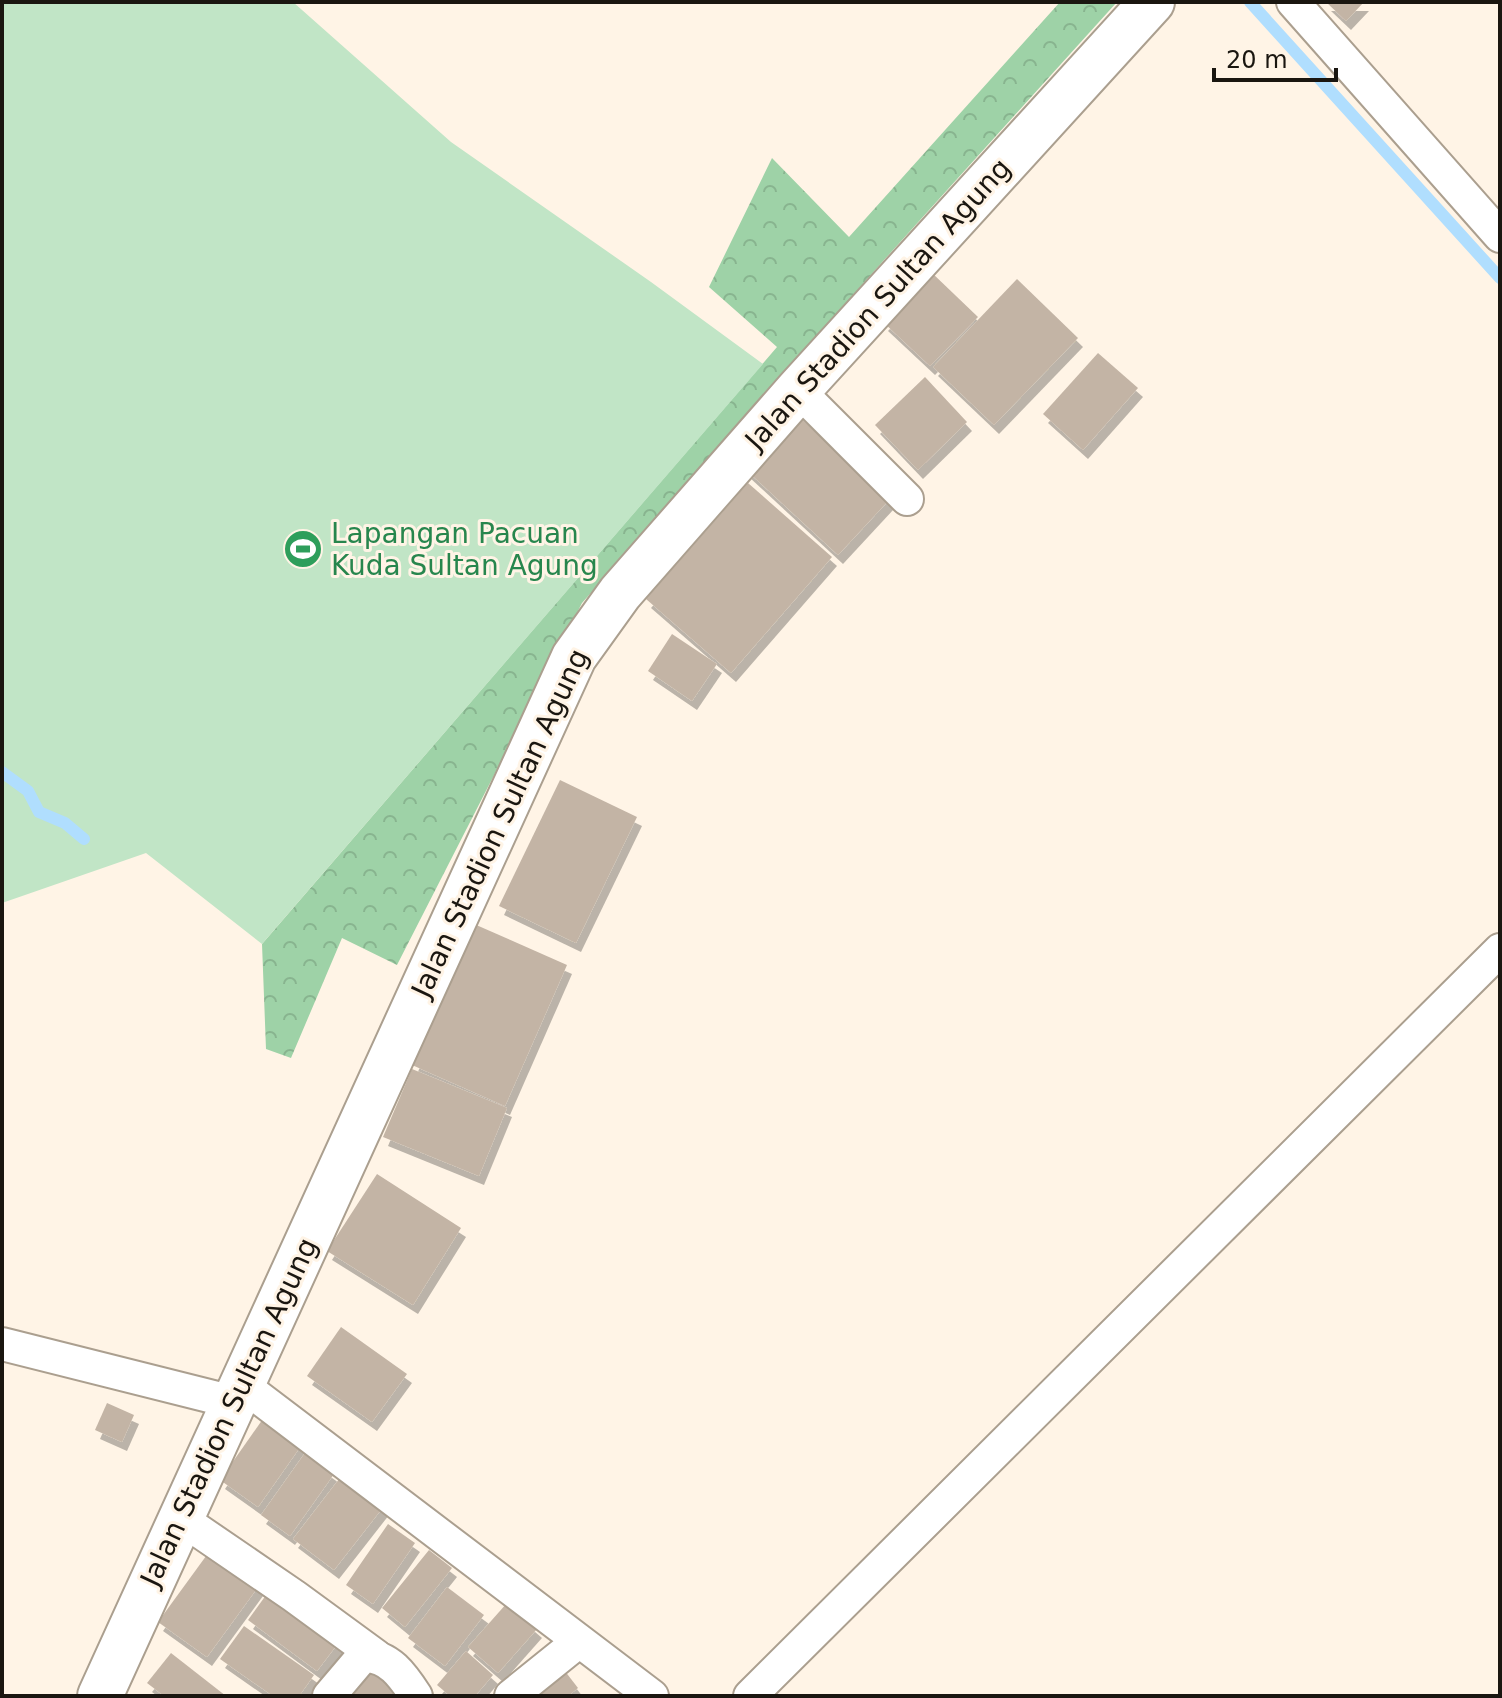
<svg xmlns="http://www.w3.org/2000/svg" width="1502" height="1698" viewBox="0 0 1502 1698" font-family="'DejaVu Sans',sans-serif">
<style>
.forest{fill:url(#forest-crowns)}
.park{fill:#c1e5c6}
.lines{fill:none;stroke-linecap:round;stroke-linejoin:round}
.stream{stroke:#b0defe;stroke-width:12}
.building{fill:#c3b4a5;filter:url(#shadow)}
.street-casing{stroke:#ab9f8f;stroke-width:36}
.secondary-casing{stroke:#ab9f8f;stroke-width:48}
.street{stroke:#fff;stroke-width:32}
.secondary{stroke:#fff;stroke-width:44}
.labels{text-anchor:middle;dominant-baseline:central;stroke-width:6;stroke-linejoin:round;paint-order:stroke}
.street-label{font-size:28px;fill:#1a1610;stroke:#fff4e6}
.leisure-label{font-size:28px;fill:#27864d;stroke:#fff4e6;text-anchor:start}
</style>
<defs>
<pattern id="forest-crowns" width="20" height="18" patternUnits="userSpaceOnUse" patternTransform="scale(2)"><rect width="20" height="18" fill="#9ed2a7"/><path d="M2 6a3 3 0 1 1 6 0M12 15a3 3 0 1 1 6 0" fill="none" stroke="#88b48f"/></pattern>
<filter id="shadow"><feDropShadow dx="5" dy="9" stdDeviation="0" flood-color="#0004"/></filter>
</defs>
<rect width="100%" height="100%" fill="#fff4e6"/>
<path class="forest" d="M 1060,2 L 1117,2 L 884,260 L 582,603 L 397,965 L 342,938 L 291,1058 L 266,1049 L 262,944 L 777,347 L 709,287 L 772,158 L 849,237 Z"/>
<path class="park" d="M 2,2 L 293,2 L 451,142 L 651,282 L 763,364 L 262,944 L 146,853 L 2,903 Z"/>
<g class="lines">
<g class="stream">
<path d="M 1250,2 L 1500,278"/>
<path d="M 2,772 L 28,791 L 39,812 L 65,823 L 84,839"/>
</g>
</g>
<g class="building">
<path d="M 1326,2 L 1364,2 L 1346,21 Z"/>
<path d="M 931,272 L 978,317 L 930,366 L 883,322 Z"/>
<path d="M 1017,279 L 1078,338 L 994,425 L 933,367 Z"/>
<path d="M 1098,353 L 1138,388 L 1083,450 L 1043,414 Z"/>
<path d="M 925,377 L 967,422 L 918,470 L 875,425 Z"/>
<path d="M 796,414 L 889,500 L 838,555 L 744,468 Z"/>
<path d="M 748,483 L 832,557 L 731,673 L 646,599 Z"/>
<path d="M 672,634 L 717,664 L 692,701 L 648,671 Z"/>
<path d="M 560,780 L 637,817 L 576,943 L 499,906 Z"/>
<path d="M 474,924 L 567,965 L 505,1106 L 412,1065 Z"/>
<path d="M 412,1069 L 507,1108 L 479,1176 L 383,1137 Z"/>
<path d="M 377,1174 L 461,1228 L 413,1305 L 327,1251 Z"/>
<path d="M 341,1327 L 407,1374 L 372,1422 L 307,1376 Z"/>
<path d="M 107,1403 L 134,1415 L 122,1442 L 95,1430 Z"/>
<path d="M 265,1416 L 303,1443 L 258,1507 L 220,1480 Z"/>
<path d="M 305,1453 L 334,1474 L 290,1536 L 261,1515 Z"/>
<path d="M 343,1474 L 384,1506 L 334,1570 L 293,1539 Z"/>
<path d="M 388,1524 L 415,1543 L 373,1604 L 346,1585 Z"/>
<path d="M 429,1550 L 452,1568 L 405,1627 L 382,1608 Z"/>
<path d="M 209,1552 L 258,1587 L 207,1657 L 158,1622 Z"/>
<path d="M 447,1587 L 484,1615 L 445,1666 L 408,1638 Z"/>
<path d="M 269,1591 L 339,1642 L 317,1671 L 248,1620 Z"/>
<path d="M 507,1603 L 537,1629 L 498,1673 L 468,1647 Z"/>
<path d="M 244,1626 L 314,1675 L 299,1696 L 273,1696 L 220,1659 Z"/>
<path d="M 466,1651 L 493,1675 L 475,1696 L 450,1696 L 437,1685 Z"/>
<path d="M 171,1653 L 226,1696 L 164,1696 L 147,1683 Z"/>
<path d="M 561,1666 L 578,1688 L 568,1696 L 523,1696 Z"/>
<path d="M 368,1667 L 406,1696 L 345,1696 Z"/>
</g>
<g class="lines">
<g class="street-casing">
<g id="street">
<path d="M 1293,2 L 1500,236"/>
<path d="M 798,390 L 907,499"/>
<path d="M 2,1344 L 233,1402"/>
<path d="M 241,1384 L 652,1696"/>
<path d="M 180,1518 L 294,1596 L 376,1656"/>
<path d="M 329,1696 L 363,1656 C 389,1655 403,1676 416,1696"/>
<path d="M 511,1696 L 578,1642"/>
<path d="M 750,1696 L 1500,950"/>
</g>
</g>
<g class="secondary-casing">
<path id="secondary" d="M 100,1696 L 574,657 L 620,593 L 798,390 L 1152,2"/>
</g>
<use href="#street" class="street"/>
<use href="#secondary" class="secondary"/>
</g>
<defs>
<g id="stadium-disc" transform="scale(2)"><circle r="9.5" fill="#2e9e5b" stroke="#fff4e6"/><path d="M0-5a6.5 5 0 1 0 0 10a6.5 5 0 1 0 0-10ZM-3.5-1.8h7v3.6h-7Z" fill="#fff"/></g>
</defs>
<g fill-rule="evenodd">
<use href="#stadium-disc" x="303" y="549"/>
</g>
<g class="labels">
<g class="street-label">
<text transform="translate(878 304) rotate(-48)">Jalan Stadion Sultan Agung</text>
<text transform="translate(500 823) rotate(-65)">Jalan Stadion Sultan Agung</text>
<text transform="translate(229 1412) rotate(-65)">Jalan Stadion Sultan Agung</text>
</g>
<g class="leisure-label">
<text x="331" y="533">Lapangan Pacuan<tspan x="331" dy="32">Kuda Sultan Agung</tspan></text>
</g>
</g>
<rect width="1502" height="1698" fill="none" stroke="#1a1610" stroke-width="8"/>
<path d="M1214 68v12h122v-12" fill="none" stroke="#1a1610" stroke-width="4"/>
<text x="1226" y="68" font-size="24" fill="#1a1610" stroke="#fff4e6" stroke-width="6" paint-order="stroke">20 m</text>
</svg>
